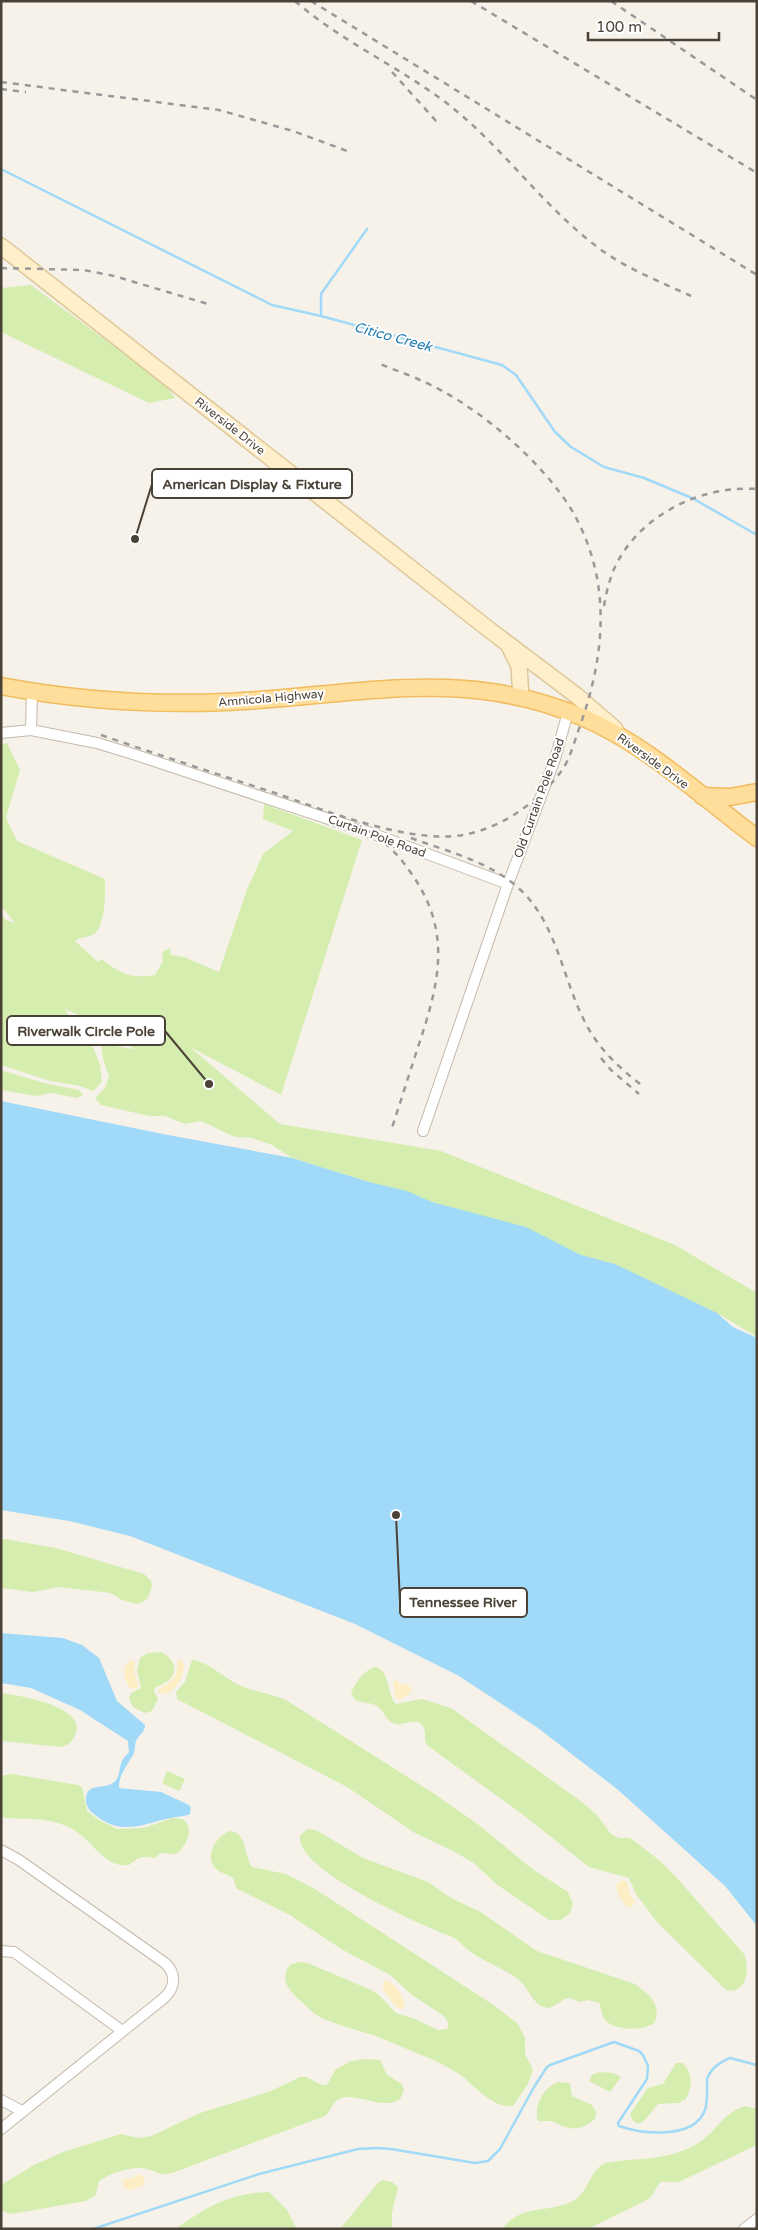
<svg xmlns="http://www.w3.org/2000/svg" width="758" height="2230" viewBox="0 0 758 2230" font-family="'Varela Round',sans-serif">
<style>
.green{fill:#d5eeaf}
.sand{fill:#fdeec3}
.water{fill:#a1d9f8}
.lines{fill:none;stroke-linecap:round;stroke-linejoin:round}
.stream{stroke:#a1d9f8;stroke-width:2.5}
.street-casing{stroke:#c3b9ab;stroke-width:12}
.secondary-casing{stroke:#dec798;stroke-width:18}
.primary-casing{stroke:#f0bc5e;stroke-width:19}
.street{stroke:#fff;stroke-width:10}
.secondary{stroke:#fff0cb;stroke-width:15}
.primary{stroke:#ffdd9a;stroke-width:16}
.rail{stroke:#999;stroke-width:2.5;stroke-dasharray:6 6;stroke-linecap:butt}
.labels{text-anchor:middle;dominant-baseline:central;stroke-width:4;stroke-linejoin:round;paint-order:stroke}
.street-label{font-size:12px;fill:#4b4237;stroke:#fff}
.water-label{font-size:14px;font-style:italic;fill:#227db2;stroke:#fff}
.leader{fill:none;stroke:#4b4237;stroke-width:2}
.callout-dot{fill:#4b4237;stroke:#fff;stroke-width:2}
.callout{fill:#fff;stroke:#4b4237;stroke-width:2}
.callout-label{font-size:14px;text-anchor:middle;font-weight:bold;fill:#4b4237}
</style>
<rect width="100%" height="100%" fill="#f6f2ea"/>
<g class="green">
<path d="M 31,285 L 165,384 L 175,398 L 149,403 L 1,332 L 1,288 Z"/>
<path d="M 7,743 L 20,770 L 6,818 L 17,841 L 105,879 C 105,892 106,926 94,934 C 88,938 82,936 75,941 L 98,962 L 101,959 C 122,974 129,979 155,975 L 163,961 L 162,952 L 170,948 L 171,955 L 184,957 L 219,972 L 246,892 L 263,854 L 293,831 L 263,819 L 264,804 L 362,840 L 281,1095 L 190,1047 L 280,1124 L 441,1151 L 675,1245 L 757,1293 L 757,1337 L 717,1313 L 432,1202 L 292,1158 L 272,1145 L 252,1138 L 235,1137 L 201,1121 L 185,1124 L 165,1116 L 149,1116 L 101,1105 L 95,1098 L 105,1088 L 109,1077 L 103,1058 L 101,1044 L 134,1049 L 99,1025 L 65,1009 L 79,1031 L 89,1038 L 100,1064 L 102,1082 L 93,1091 L 80,1086 L 50,1081 L 1,1065 L 1,913 L 6,920 L 15,923 L 1,906 L 1,744 Z"/>
<path d="M 1,1070 L 44,1083 L 79,1090 L 83,1095 L 77,1098 L 51,1093 L 36,1096 L 1,1090 Z"/>
<path d="M 5,1539 L 56,1548 L 144,1574 L 151,1581 L 152,1586 L 148,1598 L 141,1603 L 136,1604 L 122,1600 L 110,1593 L 94,1591 L 59,1587 L 33,1592 L 1,1588 L 1,1540 Z"/>
<path d="M 160,1652 C 171,1655 181,1670 169,1680 C 165,1684 159,1685 155,1688 L 154,1691 L 158,1699 L 152,1711 L 145,1713 L 133,1707 L 129,1698 L 131,1693 L 141,1688 L 137,1670 L 140,1658 L 148,1653 Z"/>
<path d="M 192,1660 C 205,1660 225,1678 237,1684 C 253,1692 270,1693 286,1700 L 433,1793 L 479,1825 L 531,1868 L 568,1892 L 573,1904 L 570,1913 L 566,1916 L 561,1920 L 549,1920 L 496,1884 L 475,1864 L 455,1852 L 415,1833 L 347,1787 L 177,1699 L 176,1692 L 185,1682 Z"/>
<path d="M 376,1667 C 391,1673 386,1693 396,1704 L 422,1699 L 451,1708 L 582,1802 L 597,1815 L 611,1834 L 619,1838 L 629,1838 L 633,1840 L 659,1860 L 676,1877 L 744,1954 C 750,1968 747,1995 726,1990 L 657,1922 L 636,1894 L 629,1878 L 589,1867 L 522,1814 L 428,1746 C 422,1740 428,1732 422,1725 C 415,1717 405,1726 396,1724 C 385,1722 385,1711 377,1706 C 370,1702 362,1703 355,1700 L 351,1694 C 354,1683 365,1669 376,1667 Z"/>
<path d="M 1,1693 C 21,1696 73,1704 77,1727 C 76,1737 71,1745 61,1747 L 1,1741 Z"/>
<path d="M 167,1771 L 185,1779 L 179,1791 L 162,1783 Z"/>
<path d="M 12,1774 L 78,1785 L 82,1787 L 87,1811 L 99,1820 L 117,1829 L 144,1828 L 172,1818 L 183,1819 L 188,1825 C 191,1836 185,1847 176,1854 L 161,1853 L 155,1858 C 142,1855 139,1857 129,1865 C 102,1869 92,1836 66,1826 C 43,1816 24,1821 1,1817 L 1,1776 Z"/>
<path d="M 307,1829 L 316,1830 L 363,1858 L 428,1882 L 451,1898 L 479,1911 L 537,1951 L 635,1984 L 649,1995 L 655,2004 L 657,2013 L 655,2022 C 646,2031 616,2031 606,2021 C 601,2016 602,2009 599,2003 L 588,2000 L 580,2002 C 561,1993 566,2002 549,2008 C 535,2007 531,1994 523,1984 C 510,1970 489,1965 474,1954 C 465,1949 460,1940 450,1936 C 421,1925 295,1870 300,1836 Z"/>
<path d="M 230,1831 C 247,1832 244,1856 252,1867 L 286,1874 L 315,1889 L 492,2004 L 517,2023 L 521,2030 L 525,2038 L 525,2054 L 533,2070 L 528,2084 L 513,2106 C 493,2109 474,2085 459,2074 C 437,2059 409,2051 386,2040 C 365,2031 344,2028 324,2019 C 316,2016 309,2009 303,2003 C 291,1993 278,1981 290,1965 L 299,1962 L 308,1963 L 371,1990 L 379,1995 L 396,2013 L 415,2019 L 438,2030 L 447,2029 L 449,2024 L 444,2016 L 412,1995 L 390,1975 L 343,1950 L 288,1914 L 237,1889 L 233,1878 C 228,1874 220,1873 216,1869 C 203,1857 217,1835 230,1831 Z"/>
<path d="M 365,2059 L 380,2060 L 387,2075 L 402,2084 L 404,2091 L 400,2099 C 381,2112 354,2089 337,2100 C 332,2104 330,2112 325,2116 L 175,2172 C 156,2178 156,2169 141,2168 C 128,2167 109,2174 99,2181 L 96,2195 L 86,2201 L 17,2213 L 9,2214 L 1,2210 L 1,2185 L 34,2165 L 63,2152 L 121,2134 L 138,2138 L 151,2136 L 200,2113 L 271,2091 L 300,2077 L 306,2077 L 322,2085 L 327,2085 L 335,2070 L 351,2061 Z"/>
<path d="M 676,2063 L 682,2063 C 694,2072 692,2087 686,2099 L 679,2103 L 658,2104 C 651,2111 638,2137 630,2114 L 648,2088 L 663,2084 Z"/>
<path d="M 600,2072 L 613,2073 L 621,2077 L 610,2092 L 589,2081 L 592,2075 Z"/>
<path d="M 559,2082 L 570,2083 L 572,2096 L 592,2105 L 596,2112 L 595,2119 C 579,2132 570,2130 554,2122 C 549,2120 543,2122 538,2121 C 533,2106 544,2086 559,2082 Z"/>
<path d="M 746,2106 L 757,2109 L 757,2145 L 681,2181 C 673,2184 668,2180 660,2182 L 651,2197 L 645,2201 L 588,2229 L 502,2229 C 522,2203 547,2214 573,2201 C 589,2192 589,2171 605,2163 C 639,2157 663,2162 695,2145 C 716,2134 722,2112 746,2106 Z"/>
<path d="M 382,2180 L 392,2182 L 398,2187 L 392,2213 L 392,2229 L 340,2229 L 377,2184 Z"/>
<path d="M 269,2192 L 287,2210 L 297,2229 L 175,2229 C 209,2206 227,2194 269,2192 Z"/>
</g>
<g class="sand">
<path d="M 179,1659 L 184,1663 C 185,1677 174,1697 158,1693 L 159,1689 C 171,1682 179,1677 177,1662 Z"/>
<path d="M 131,1660 L 135,1662 L 134,1674 L 139,1686 L 134,1689 L 130,1688 C 123,1678 121,1668 131,1660 Z"/>
<path d="M 396,1680 L 401,1684 L 409,1685 L 412,1689 L 410,1693 L 399,1700 L 396,1699 L 393,1682 Z"/>
<path d="M 622,1880 L 627,1882 L 630,1895 L 635,1902 L 631,1907 L 626,1906 L 619,1896 L 616,1885 Z"/>
<path d="M 386,1980 C 396,1984 402,1994 405,2004 L 403,2009 L 397,2008 L 383,1990 L 383,1984 Z"/>
<path d="M 139,2174 L 145,2178 L 143,2186 L 130,2190 L 124,2188 L 123,2179 L 133,2178 Z"/>
</g>
<g class="water">
<path d="M 1,1101 L 163,1134 L 292,1158 L 369,1182 L 407,1191 L 432,1202 L 526,1227 L 581,1255 L 615,1264 L 717,1313 L 733,1327 L 757,1338 L 757,1926 L 725,1886 L 617,1789 L 538,1728 L 459,1676 L 355,1624 L 130,1536 L 69,1521 L 1,1510 Z"/>
<path d="M 1,1633 L 63,1638 L 82,1645 L 99,1658 L 117,1701 L 145,1725 C 145,1732 140,1734 137,1739 C 134,1743 136,1750 133,1755 C 128,1764 118,1776 119,1788 L 161,1792 L 187,1804 L 191,1807 L 190,1814 C 184,1817 177,1816 171,1818 C 142,1824 121,1837 94,1814 C 89,1810 85,1804 86,1798 C 88,1783 102,1789 111,1784 C 121,1779 118,1770 122,1761 C 123,1758 127,1755 129,1752 L 128,1741 L 80,1710 L 31,1688 L 1,1683 Z"/>
</g>
<g class="lines">
<g class="stream">
<path d="M 1,169 L 272,305 L 321,316 L 502,365 L 516,375 L 555,432 L 571,447 L 604,467 L 644,478 L 692,498 L 757,535"/>
<path d="M 321,316 L 321,294 L 367,229"/>
<path d="M 93,2229 L 259,2174 L 358,2149 L 377,2148 L 391,2149 L 475,2163 L 488,2161 L 500,2149 L 534,2087 L 547,2067 L 550,2065 L 614,2042 L 639,2051 L 643,2055 L 648,2066 L 647,2079 L 618,2123 L 619,2126 C 642,2134 694,2140 705,2110 C 708,2101 707,2089 707,2079 C 711,2068 720,2062 730,2058 L 757,2065"/>
</g>
<g class="street-casing">
<g id="street">
<path d="M 32,692 L 31,730 L 97,743 L 136,755 L 371,833 L 508,884"/>
<path d="M 1,733 L 31,730"/>
<path d="M 423,1131 L 508,884 L 555,759 L 568,712"/>
<path d="M 1,1850 L 19,1860 L 165,1963 C 177,1974 175,1988 164,1998 L 1,2129"/>
<path d="M 1,1951 L 14,1952 L 121,2030"/>
<path d="M 1,2100 L 22,2111"/>
<path d="M 744,2229 L 757,2219"/>
</g>
</g>
<g class="secondary-casing">
<g id="secondary">
<path d="M 1,246 L 487,628 L 577,696 L 615,729"/>
<path d="M 510,648 L 519,666 L 521,698"/>
</g>
</g>
<g class="primary-casing">
<g id="primary">
<path d="M 1,686 C 75,700 150,705 225,702 C 352,697 458,665 582,717 C 646,744 702,797 757,838"/>
<path d="M 702,796 L 730,797 L 757,792"/>
</g>
</g>
<use href="#street" class="street"/>
<use href="#secondary" class="secondary"/>
<use href="#primary" class="primary"/>
<g class="rail">
<path d="M 295,1 C 342,42 400,67 449,105 C 504,148 544,208 600,249 C 627,269 661,282 691,296"/>
<path d="M 311,1 L 757,275"/>
<path d="M 471,1 L 757,173"/>
<path d="M 611,1 L 757,100"/>
<path d="M 392,72 L 437,122"/>
<path d="M 1,82 L 219,110 L 293,131 L 350,152"/>
<path d="M 1,89 L 26,92"/>
<path d="M 1,268 L 84,270 L 114,276 L 208,304"/>
<path d="M 604,606 C 606,594 609,581 614,569 C 638,516 700,485 757,489"/>
<path d="M 101,735 C 159,755 217,774 275,793 C 326,811 410,844 463,835 C 501,828 536,804 560,773 C 570,760 574,742 580,726 C 605,655 612,583 574,514 C 545,463 476,404 422,381 C 408,374 394,370 380,364"/>
<path d="M 354,824 C 378,834 397,852 411,873 C 453,932 439,984 418,1047 C 409,1075 400,1103 391,1131"/>
<path d="M 411,838 C 446,851 485,860 515,885 C 555,918 561,972 582,1016 C 596,1047 618,1067 644,1087"/>
<path d="M 601,1058 L 611,1070 L 639,1094"/>
</g>
</g>
<g class="labels">
<g class="street-label">
<text transform="translate(230 426) rotate(38)">Riverside Drive</text>
<text transform="translate(271 698) rotate(-5)">Amnicola Highway</text>
<text transform="translate(653 761) rotate(36)">Riverside Drive</text>
<text transform="translate(539 798) rotate(-70)">Old Curtain Pole Road</text>
<text transform="translate(377 836) rotate(20)">Curtain Pole Road</text>
</g>
<g class="water-label">
<text transform="translate(393 337) rotate(15)">Citico Creek</text>
</g>
</g>
<path class="leader" d="M135 539L152 484M209 1084L165 1031M396 1515L400 1602"/>
<g class="callout-dot">
<circle cx="135" cy="539" r="5"/>
<circle cx="209" cy="1084" r="5"/>
<circle cx="396" cy="1515" r="5"/>
</g>
<g class="callout">
<rect x="152" y="469" width="200" height="29" rx="5"/>
<rect x="7" y="1016" width="158" height="29" rx="5"/>
<rect x="400" y="1588" width="127" height="29" rx="5"/>
</g>
<g class="callout-label">
<text x="252" y="489">American Display &amp; Fixture</text>
<text x="86" y="1036">Riverwalk Circle Pole</text>
<text x="463" y="1607">Tennessee River</text>
</g>
<rect width="758" height="2230" fill="none" stroke="#4b4237" stroke-width="5"/>
<path d="M588 32v8h131v-8" fill="none" stroke="#4b4237" stroke-width="2.5"/>
<text x="596" y="32" font-size="15" fill="#4b4237" stroke="#ffffff" stroke-width="4" paint-order="stroke">100 m</text>
</svg>
